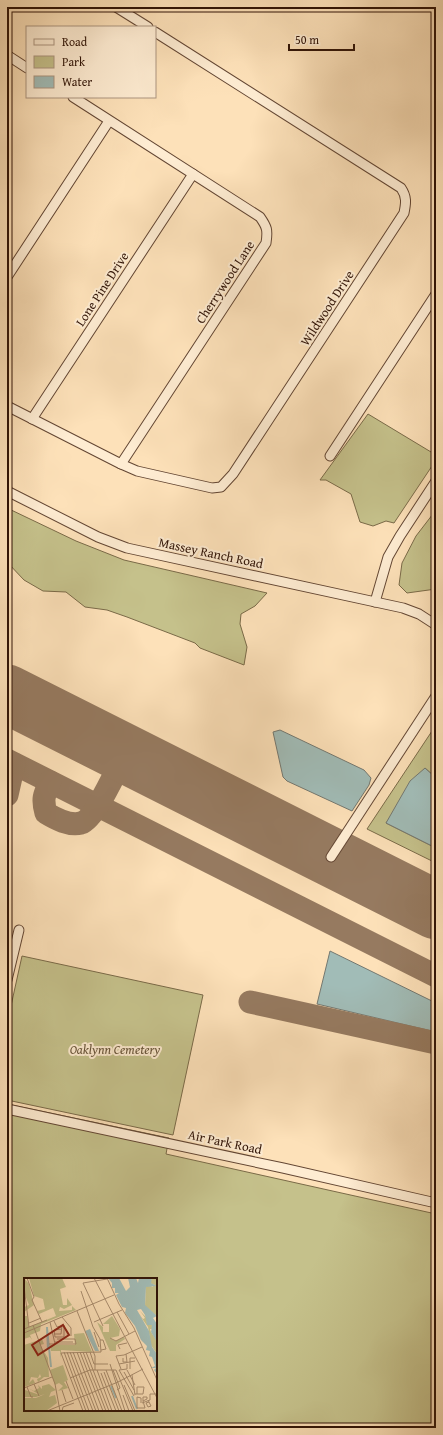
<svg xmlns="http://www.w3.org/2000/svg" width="443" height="1435" viewBox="0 0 443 1435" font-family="'Gentium Book Plus',serif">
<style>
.green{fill:#c5c18b;stroke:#7a6a48;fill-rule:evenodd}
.water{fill:#a1bcb7;stroke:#747870}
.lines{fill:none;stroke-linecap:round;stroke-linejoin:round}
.taxiway{stroke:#967a60;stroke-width:23}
.runway{stroke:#967a60;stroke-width:59}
.minor-casing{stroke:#634633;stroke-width:11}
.minor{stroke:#feecd2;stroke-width:9}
.labels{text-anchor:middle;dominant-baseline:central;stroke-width:4;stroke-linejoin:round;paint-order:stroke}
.street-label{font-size:13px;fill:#301306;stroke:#feecd2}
.park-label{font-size:13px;font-style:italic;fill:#645035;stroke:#feecd2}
.inset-river{fill:none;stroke:#a1bcb7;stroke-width:2}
.inset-road{fill:none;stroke:#ab8f71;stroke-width:1}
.view{fill:#8f2418;fill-opacity:0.15;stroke:#8f2418;stroke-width:2}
.inset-edge{fill:none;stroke:#301306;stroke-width:2}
</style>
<rect width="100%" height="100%" fill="#fde1b9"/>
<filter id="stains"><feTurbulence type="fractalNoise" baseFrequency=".005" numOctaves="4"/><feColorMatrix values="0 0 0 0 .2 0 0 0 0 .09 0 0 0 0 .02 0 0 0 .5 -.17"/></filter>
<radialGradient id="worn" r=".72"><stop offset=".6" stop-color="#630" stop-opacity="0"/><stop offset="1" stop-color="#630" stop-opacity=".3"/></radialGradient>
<g class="green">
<path d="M 368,414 L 436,455 L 436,460 L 394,523 L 386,521 L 373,526 L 360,522 L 351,494 L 326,480 L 320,480 Z"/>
<path d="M 7,508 L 76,541 L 124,560 L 267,593 L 255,606 L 241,614 L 240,624 L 247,647 L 244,665 L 200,648 L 195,643 L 127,617 L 107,610 L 85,607 L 66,592 L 43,591 L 24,580 L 7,562 Z"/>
<path d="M 436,510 L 436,589 L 407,593 L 399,585 L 402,563 L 416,536 Z"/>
<path d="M 436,725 L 436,778 L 425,768 L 386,823 L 436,848 L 436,863 L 367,829 Z"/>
<path d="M 22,956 L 203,995 L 173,1135 L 7,1100 L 7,1024 Z"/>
<path d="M 7,1104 L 169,1138 L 166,1154 L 436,1214 L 436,1428 L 7,1428 ZM 25,1279 L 156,1279 L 156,1410 L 25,1410 Z"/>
</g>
<g class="water">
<path d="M 280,730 L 364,770 L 371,778 L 369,785 L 352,811 L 287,781 L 283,777 L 273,732 Z"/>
<path d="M 425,768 L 436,778 L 436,848 L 386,823 L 410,781 Z"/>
<path d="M 330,951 L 436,1003 L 436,1032 L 317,1004 Z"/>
</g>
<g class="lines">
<g class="taxiway">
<path d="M 7,760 L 436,976"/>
<path d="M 50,782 C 44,795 42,799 46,813 C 56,819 69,826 81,823 C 95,819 118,767 125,753"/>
<path d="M 7,795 L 14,764"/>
<path d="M 250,1002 L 436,1043"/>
</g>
<path class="runway" d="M 7,694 L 436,910"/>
<g class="minor-casing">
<g id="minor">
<path d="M 116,7 L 148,27"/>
<path d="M 7,55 L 27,68"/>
<path d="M 73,97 L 260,217 C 267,227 268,230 266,243 L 121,464"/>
<path d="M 7,277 L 109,121"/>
<path d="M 7,406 L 121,464 L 137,471 L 212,488 L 221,487 L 233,474 L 404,213 C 406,203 407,197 401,188 L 155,32"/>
<path d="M 32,419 L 193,174"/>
<path d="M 330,456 L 436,294"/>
<path d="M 7,491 L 98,537 L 127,548 L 403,608 L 419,614 L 436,625"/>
<path d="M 375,602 L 388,557 L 400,536 L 436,481"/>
<path d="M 331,857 L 436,696"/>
<path d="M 7,980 L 19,930"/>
<path d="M 7,1109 L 283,1168 L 436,1203"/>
</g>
</g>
<use href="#minor" class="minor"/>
</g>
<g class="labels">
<g class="street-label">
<text transform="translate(225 282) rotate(-57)">Cherrywood Lane</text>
<text transform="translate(102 289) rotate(-57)">Lone Pine Drive</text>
<text transform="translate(327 308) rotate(-57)">Wildwood Drive</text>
<text transform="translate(211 553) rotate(12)">Massey Ranch Road</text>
<text transform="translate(225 1142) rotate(12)">Air Park Road</text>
</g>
<g class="park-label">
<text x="115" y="1049">Oaklynn Cemetery</text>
</g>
</g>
<g transform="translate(24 1278)">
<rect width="133" height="133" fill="#fde1b9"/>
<path d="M 0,0 L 5,6 L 10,27 L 0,34 L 0,29 L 5,27 L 1,17 ZM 5,0 L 38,0 L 42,9 L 36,11 L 39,27 L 43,27 L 43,20 L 48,27 L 40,31 L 36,29 L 35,33 L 48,32 L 48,28 L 52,32 L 17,46 L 16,53 L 6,57 L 8,62 L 6,59 L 0,61 L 0,38 L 3,38 L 5,49 L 32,38 L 29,30 L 15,36 L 13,33 L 21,31 L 19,21 L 10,18 ZM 128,0 L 133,0 L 133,38 L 121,28 L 122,9 L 125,5 L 128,9 L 131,7 L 126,5 ZM 112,32 L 119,41 L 121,40 L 116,33 L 122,39 L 123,45 L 128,47 L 129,51 L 126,51 L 127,54 L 133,63 L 133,76 L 127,67 L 124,49 ZM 88,38 L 96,51 L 95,58 L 86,60 L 91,63 L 100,59 L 101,61 L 92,67 L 92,73 L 86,73 L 73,44 L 79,49 L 79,54 L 85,54 L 85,46 L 79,46 ZM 60,55 L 68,74 L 37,72 L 37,80 L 36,73 L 27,73 L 26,67 L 51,67 L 50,56 ZM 18,61 L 20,66 L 16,67 L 24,80 L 25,99 L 20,99 L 14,104 L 13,101 L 17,99 L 16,96 L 14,100 L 7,99 L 5,105 L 9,101 L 11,105 L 0,109 L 0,67 ZM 39,87 L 44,102 L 40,104 L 44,110 L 34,113 L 39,108 L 35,105 L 31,107 L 26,92 ZM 25,106 L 32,112 L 27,114 L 25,119 L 31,117 L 33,125 L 22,133 L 0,133 L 0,120 L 12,120 L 21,116 L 12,119 L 0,119 L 1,112 L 16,117 L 4,110 L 10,113 L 15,110 L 14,107 L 18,111 L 18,108 Z" fill="#c5c18b"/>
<path d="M 84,0 L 95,0 L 102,13 L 106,9 L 104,0 L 112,0 L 114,5 L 115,0 L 128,0 L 127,5 L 133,8 L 122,9 L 121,27 L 133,38 L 129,40 L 133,46 L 133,64 L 127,54 L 128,47 L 123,47 L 121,37 L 117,31 L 113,32 L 125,53 L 128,69 L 133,76 L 133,96 L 130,92 L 132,90 L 127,90 L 131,88 L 128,79 L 125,78 L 126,73 L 122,72 L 123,68 L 117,62 L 111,48 L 101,35 L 102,30 L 98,29 L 92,17 L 95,15 L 91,15 L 91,10 L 88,10 L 88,5 ZM 66,51 L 68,56 L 75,73 L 71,73 L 61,53 Z" fill="#a1bcb7"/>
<path class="inset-river" d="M 23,49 L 24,72M 23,50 L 27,89M 87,108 L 92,120M 108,118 L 113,131"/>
<path class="inset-road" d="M 3,0 L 10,19 L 8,22 L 18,44M 70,0 L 133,120M 83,0 L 95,26 L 110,50 L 133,102M 0,8 L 5,49M 57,13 L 69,49 L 76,61 L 77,74 L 37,75 L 59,133M 53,33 L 71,78 L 71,92M 93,34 L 105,56M 38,39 L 47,50 L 47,58M 30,43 L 33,49 L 40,47 L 40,59 L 31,59 L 30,52 L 38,51M 26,44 L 31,66M 70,44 L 98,32M 5,45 L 17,40M 9,47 L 31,106 L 36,133M 79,48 L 59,5 L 83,1M 0,51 L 23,42M 70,54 L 75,69M 0,55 L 90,17M 30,56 L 37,56 L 38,47M 86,60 L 92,63 L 111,53M 76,62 L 79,62 L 82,71 L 77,72M 31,64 L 49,64M 25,66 L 52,66 L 51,61 L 33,61M 96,71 L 94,67 L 103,65M 40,74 L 62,133M 43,74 L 65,133M 46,74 L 69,133M 49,74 L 72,133M 53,74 L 75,133M 56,74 L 79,133M 59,74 L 82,133M 62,74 L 85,133M 66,74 L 70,86 L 84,86M 99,80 L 99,84 L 103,84 L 102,76M 86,86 L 101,133M 95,86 L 111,83M 103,86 L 103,91 L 95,92 L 110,118M 97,91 L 92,78 L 100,77 L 118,69M 106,91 L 106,80 L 111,80M 73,92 L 88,133M 82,92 L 98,133M 89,92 L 96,110 L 93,112M 103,92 L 111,107M 80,94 L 95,133M 100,94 L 110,112M 77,95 L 92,133M 108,97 L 111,117M 46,100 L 66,92 L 92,92 L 109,133M 42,103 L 49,121M 10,106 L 15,118M 100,107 L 111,133M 3,109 L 7,119 L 9,119M 0,110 L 28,99M 38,112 L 42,124M 111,116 L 119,116 L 120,109 L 113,109 L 113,116M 99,117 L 105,133M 119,119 L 123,119 L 123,121 L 119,123 ZM 124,122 L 127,128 L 124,129 L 122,125 L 125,124M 117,125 L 117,120 L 113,119 L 113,130 L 121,130 L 119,123M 118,125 L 126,122 L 126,116 L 133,116M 23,133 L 94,104 L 119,91M 38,133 L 39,129 L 50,125"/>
<path class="view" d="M 39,47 L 45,57 L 14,77 L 8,67 Z"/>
<rect width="133" height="133" class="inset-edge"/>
</g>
<rect width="443" height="1435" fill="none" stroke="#fde1b9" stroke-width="24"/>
<rect x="8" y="8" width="427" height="1419" fill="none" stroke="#301306" stroke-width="2"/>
<rect x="12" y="12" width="419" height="1411" fill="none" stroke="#301306"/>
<rect x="26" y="26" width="130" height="72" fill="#feecd2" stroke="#ac9580"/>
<rect x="34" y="39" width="20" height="6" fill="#feecd2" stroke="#ac9580"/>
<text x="62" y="46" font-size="12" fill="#301306">Road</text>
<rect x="34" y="56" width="20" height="12" fill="#c5c18b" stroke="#ac9580"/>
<text x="62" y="66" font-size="12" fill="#301306">Park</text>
<rect x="34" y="76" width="20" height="12" fill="#a1bcb7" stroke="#ac9580"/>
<text x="62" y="86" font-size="12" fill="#301306">Water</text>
<path d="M289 44v6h65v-6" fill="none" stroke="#301306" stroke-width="2"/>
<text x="295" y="44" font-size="12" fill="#301306" stroke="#feecd2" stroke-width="3" paint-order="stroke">50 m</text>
<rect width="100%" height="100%" filter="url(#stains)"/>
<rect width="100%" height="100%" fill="url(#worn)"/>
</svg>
